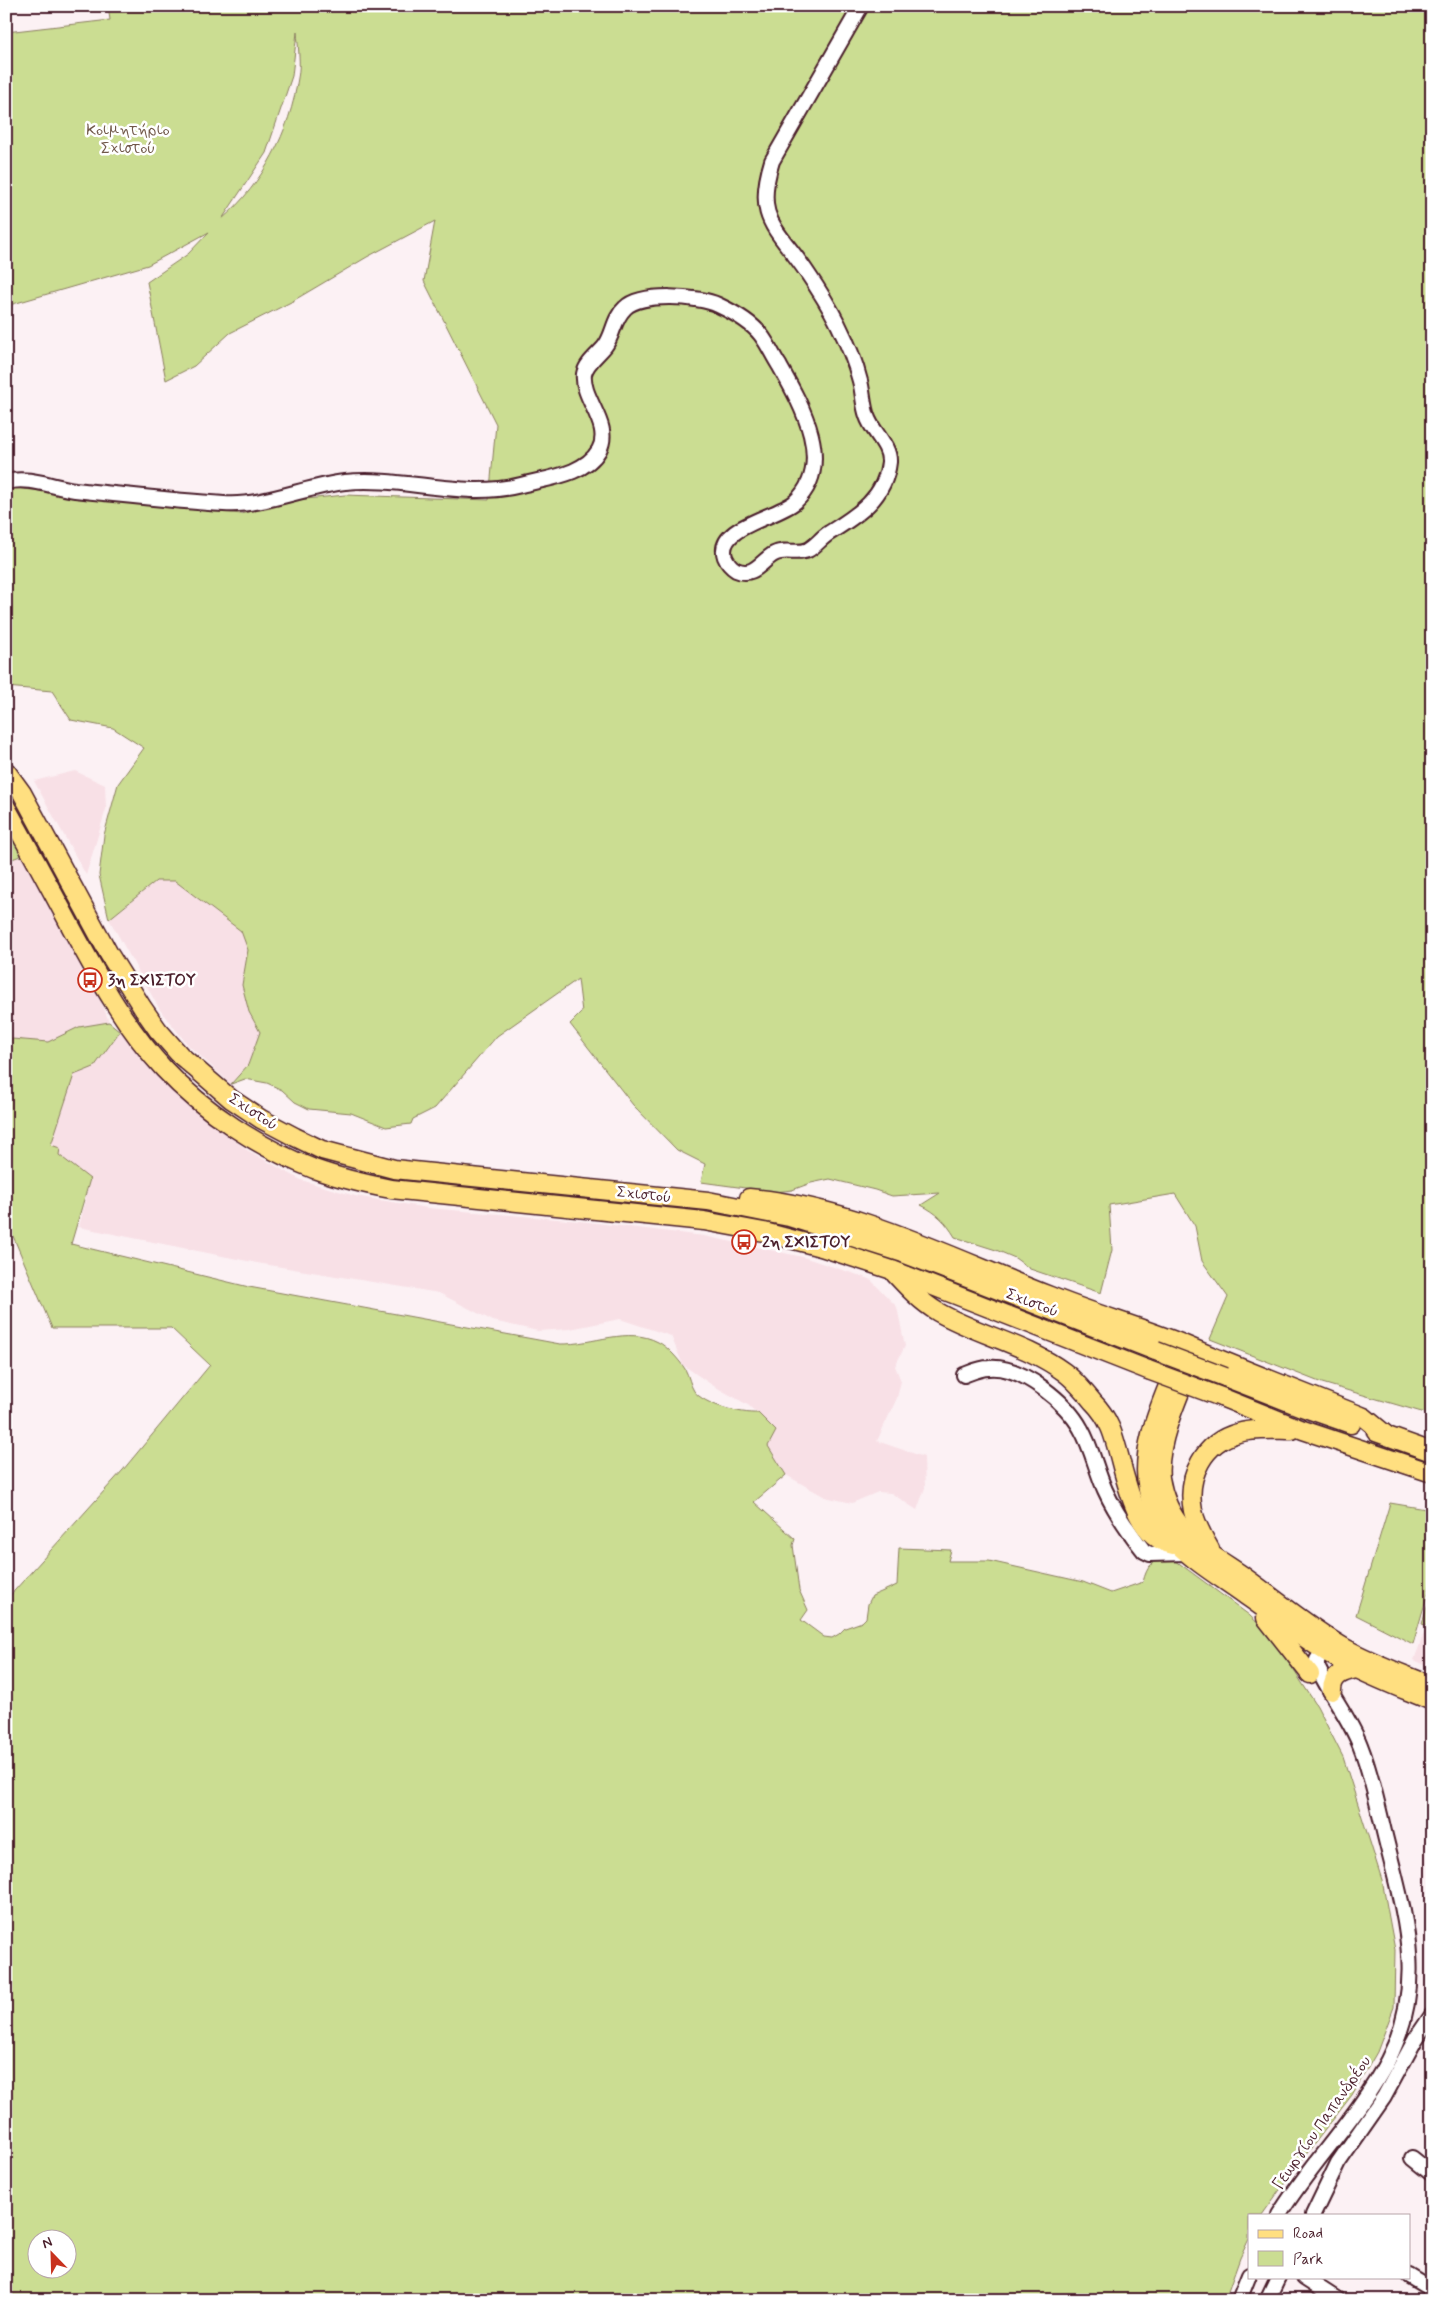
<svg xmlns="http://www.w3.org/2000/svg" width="1438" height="2306" viewBox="0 0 1438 2306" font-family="Mynerve,sans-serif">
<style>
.built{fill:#f8e0e6}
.green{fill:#cbdd92;stroke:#8a7e5e;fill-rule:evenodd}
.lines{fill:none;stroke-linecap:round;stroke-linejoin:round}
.minor-casing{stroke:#4a1f2b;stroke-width:18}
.major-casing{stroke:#4a1f2b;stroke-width:21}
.minor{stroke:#fff;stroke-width:14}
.major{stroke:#ffdf80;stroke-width:18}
.major-bridge-casing{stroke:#4a1f2b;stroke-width:21;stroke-linecap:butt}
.major-bridge{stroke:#ffdf80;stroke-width:18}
.labels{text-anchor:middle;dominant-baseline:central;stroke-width:5;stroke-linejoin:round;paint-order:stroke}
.park-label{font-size:16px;fill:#71584a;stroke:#fff}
.poi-label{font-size:16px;font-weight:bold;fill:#4a1f2b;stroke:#fff;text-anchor:start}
.street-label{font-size:16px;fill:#4a1f2b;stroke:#fff}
</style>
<rect width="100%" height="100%" fill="#fcf1f4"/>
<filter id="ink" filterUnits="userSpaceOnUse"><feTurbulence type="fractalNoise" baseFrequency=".02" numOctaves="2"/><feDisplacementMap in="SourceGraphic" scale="10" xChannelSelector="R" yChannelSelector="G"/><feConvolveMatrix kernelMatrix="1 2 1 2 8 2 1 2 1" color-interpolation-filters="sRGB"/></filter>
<g filter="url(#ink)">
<g class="built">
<path d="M 75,771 L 105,785 L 106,809 L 86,875 L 34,781 Z"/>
<path d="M 23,855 L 96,987 L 109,1022 L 79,1027 L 48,1042 L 11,1039 L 6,1034 L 6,873 L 12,859 Z"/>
<path d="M 156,881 L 175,881 L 241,931 L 248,950 L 242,985 L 249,1012 L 260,1032 L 248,1065 L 231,1084 L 188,1045 L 160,1010 L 109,919 Z"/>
<path d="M 120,1031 L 153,1071 L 194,1108 L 247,1150 L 301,1180 L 355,1196 L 428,1208 L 579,1221 L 704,1236 L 803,1257 L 870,1279 L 897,1307 L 905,1346 L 895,1366 L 901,1381 L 897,1398 L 877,1441 L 924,1457 L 925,1488 L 917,1510 L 891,1493 L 878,1492 L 852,1503 L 825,1497 L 786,1475 L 768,1446 L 776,1431 L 748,1405 L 712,1385 L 683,1365 L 671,1336 L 620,1319 L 570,1329 L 538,1331 L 493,1321 L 439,1293 L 257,1263 L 79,1227 L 90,1179 L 63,1160 L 51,1145 L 74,1075 L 94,1067 Z"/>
<path d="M 1424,1633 L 1432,1635 L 1432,1668 L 1414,1660 Z"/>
</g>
<g class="green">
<path d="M 108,6 L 299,6 L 299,9 L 308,6 L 1432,6 L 1432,1415 L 1322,1383 L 1210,1339 L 1228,1297 L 1202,1261 L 1195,1226 L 1175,1194 L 1109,1205 L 1112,1250 L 1101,1293 L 1030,1269 L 1015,1258 L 996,1250 L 955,1237 C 946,1222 937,1213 921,1205 L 940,1193 L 892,1196 L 875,1190 L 830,1179 L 811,1183 L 792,1190 L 775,1192 L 701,1182 L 705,1164 L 677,1150 L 633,1105 L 570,1024 L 582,1012 L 578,979 L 497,1036 L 435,1108 L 413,1119 L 411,1124 L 386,1127 L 351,1113 L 309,1109 L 295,1102 L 282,1090 L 267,1083 L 245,1079 L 231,1084 L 248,1065 L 260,1032 L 249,1012 L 242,985 L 248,950 L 241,931 L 175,881 L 156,881 L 109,919 L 99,875 L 104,835 L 118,784 L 144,748 L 113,728 L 71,720 L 52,691 L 6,687 L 6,487 L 241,514 L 287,501 L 345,495 L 489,500 L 496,424 L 424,281 L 435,221 L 367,257 L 291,302 L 230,333 L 194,366 L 166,380 L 147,282 L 188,254 L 209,232 L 148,265 L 6,306 L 6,32 L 110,20 ZM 297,32 C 298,46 301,64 298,78 C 290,131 263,184 222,219 L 266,153 L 292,76 Z"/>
<path d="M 6,825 L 23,855 L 12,859 L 6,873 Z"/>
<path d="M 109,1022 L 120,1031 L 94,1067 L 74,1075 L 51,1145 L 60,1148 L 59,1155 L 90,1179 L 71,1244 L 249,1287 L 560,1344 C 593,1345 628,1326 658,1342 C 667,1346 680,1361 685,1369 C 689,1376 690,1385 694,1391 C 704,1405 741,1414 758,1413 L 776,1431 L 768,1446 L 786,1475 L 754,1502 L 795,1539 L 793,1545 L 799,1590 L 808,1610 L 801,1620 L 824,1637 L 832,1638 L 839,1634 L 845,1628 L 862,1622 L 866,1618 L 868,1604 L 872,1596 L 897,1585 L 899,1548 L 951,1550 L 948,1561 L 989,1561 L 1083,1582 L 1111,1593 L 1143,1582 C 1147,1566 1152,1561 1168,1555 L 1249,1615 L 1265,1630 L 1289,1663 L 1317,1706 L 1343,1757 L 1382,1880 L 1395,1950 L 1394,2007 L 1377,2052 L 1352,2095 L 1294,2170 L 1262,2215 L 1249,2215 L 1249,2239 L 1240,2258 L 1225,2300 L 6,2300 L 6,1600 L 123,1470 L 210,1365 L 171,1328 L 52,1328 L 13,1236 L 6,1233 L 6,1034 L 12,1039 L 48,1042 L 79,1027 ZM 38,2238 L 68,2238 L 68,2268 L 38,2268 Z"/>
<path d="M 1390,1503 L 1432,1510 L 1432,1579 L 1413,1644 L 1356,1615 Z"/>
<path d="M 1432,1590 L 1432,1627 L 1422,1624 Z"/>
</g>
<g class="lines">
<g class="minor-casing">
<g id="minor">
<path d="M 6,482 C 29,476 52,487 75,490 C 125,495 175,501 224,504 C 262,507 307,486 345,482 C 403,476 464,500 521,485 C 547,478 585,475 599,450 C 613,425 581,399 584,374 C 586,363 598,355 605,346 C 614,334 613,319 625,308 C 641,292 699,296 718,305 C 733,312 751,322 761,335 C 768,344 773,356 779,365 C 801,404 836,464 795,502 C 776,518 715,527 725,557 C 727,562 731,567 736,570 C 754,578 761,561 774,554 C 785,548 797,555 808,550 C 816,546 821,538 829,533 C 856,516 885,499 889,462 C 890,445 872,432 867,416 C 863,405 863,392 860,381 C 855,361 847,342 838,324 C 829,306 817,287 806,271 C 776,227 754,219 772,161 L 861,6"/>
<path d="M 964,1375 C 972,1372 980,1368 989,1368 C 1022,1365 1067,1403 1081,1429 C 1092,1448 1096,1470 1105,1490 C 1115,1512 1129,1532 1144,1551 L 1150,1554 L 1187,1553"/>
<path d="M 1412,2158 L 1432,2174"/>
<path d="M 1279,2215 C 1312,2161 1359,2116 1388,2060 C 1427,1984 1405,1917 1386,1840 C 1378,1808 1372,1775 1360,1745 C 1349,1717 1329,1693 1317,1666 L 1317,1660 L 1323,1651"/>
<path d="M 1313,2215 L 1338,2163 L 1384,2097 L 1415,2040 L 1432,2015"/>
<path d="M 1409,2276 L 1432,2290"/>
<path d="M 1304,2278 L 1338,2300"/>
<path d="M 1239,2300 L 1249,2275"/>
<path d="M 1267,2300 L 1278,2277"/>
</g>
</g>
<g class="major-casing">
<g id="major">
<path d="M 6,771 L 22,793 L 109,954 L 142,1007 L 158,1030 L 180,1055 L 231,1099 L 261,1119 L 295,1137 L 322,1150 L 394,1169 L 708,1201 L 789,1217 L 903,1253 L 1156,1351"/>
<path d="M 6,807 C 28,847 50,887 71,927 C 98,977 125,1027 164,1069 C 204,1112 260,1148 314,1169 C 339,1178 365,1184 391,1189 L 704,1221 L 764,1232 L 821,1247 L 892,1270 L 1148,1370"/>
<path d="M 749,1198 C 855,1207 952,1258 1050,1296 C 1094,1314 1141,1327 1185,1345 C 1244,1370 1304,1393 1364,1417 L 1386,1435"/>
<path d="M 895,1274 C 908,1288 921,1302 938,1312 C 978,1335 1026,1344 1064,1372 C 1075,1380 1084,1391 1093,1402 C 1100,1409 1106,1418 1110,1427 C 1125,1461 1128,1536 1173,1545"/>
<path d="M 1184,1346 C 1168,1390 1138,1442 1148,1490 C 1158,1543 1205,1566 1245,1595 C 1276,1616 1305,1641 1338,1659 C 1368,1676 1401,1688 1432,1701"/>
<path d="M 1197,1351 C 1183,1386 1156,1441 1160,1478 C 1163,1496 1171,1515 1183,1529 C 1199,1549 1225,1563 1246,1578 C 1278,1601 1310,1628 1345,1648 C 1372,1663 1403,1674 1432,1686"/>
<path d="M 1225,1377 L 1302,1407 L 1351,1424"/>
<path d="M 1221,1397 L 1303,1430 L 1432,1473"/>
<path d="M 1376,1432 L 1432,1452"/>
<path d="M 1210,1549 C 1203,1537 1196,1524 1193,1511 C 1186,1476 1204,1442 1238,1433 C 1255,1428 1275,1430 1292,1430"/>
<path d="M 1266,1618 L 1310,1674"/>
<path d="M 1332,1691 C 1332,1675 1343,1672 1356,1669"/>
</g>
</g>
<use href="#minor" class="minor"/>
<use href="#major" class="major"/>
<g class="major-bridge-casing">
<g id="major-bridge">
<path d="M 1156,1351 L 1225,1377"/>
<path d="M 1148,1370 L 1221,1397"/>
</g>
</g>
<use href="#major-bridge" class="major-bridge"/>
</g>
</g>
<defs>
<g id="bus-ring" transform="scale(1.25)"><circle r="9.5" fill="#fff" stroke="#c8321e" stroke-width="1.5"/><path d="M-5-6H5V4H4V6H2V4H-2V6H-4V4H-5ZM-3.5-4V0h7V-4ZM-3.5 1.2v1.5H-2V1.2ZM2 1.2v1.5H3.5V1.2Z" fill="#c8321e"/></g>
</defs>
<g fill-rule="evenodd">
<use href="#bus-ring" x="90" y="980"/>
<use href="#bus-ring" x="744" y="1242"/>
</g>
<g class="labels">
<g class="park-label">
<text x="128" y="130">Κοιμητήριο<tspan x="128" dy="18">Σχιστού</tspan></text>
</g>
<g class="poi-label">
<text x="108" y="980">3η ΣΧΙΣΤΟΥ</text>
<text x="762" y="1242">2η ΣΧΙΣΤΟΥ</text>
</g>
<g class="street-label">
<text transform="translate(253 1112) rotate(33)">Σχιστού</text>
<text transform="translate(644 1195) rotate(6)">Σχιστού</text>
<text transform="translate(1032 1303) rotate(21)">Σχιστού</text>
<text transform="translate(1322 2123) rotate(-55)">Γεωργίου Παπανδρέου</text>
</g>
</g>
<rect width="1438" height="2306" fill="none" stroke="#fff" stroke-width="25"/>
<rect x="12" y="12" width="1413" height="2281" fill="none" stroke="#4a1f2b" stroke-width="2" filter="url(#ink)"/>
<rect x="1248" y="2214" width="162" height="65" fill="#ffffff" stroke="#b7a5aa"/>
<rect x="1258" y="2230" width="25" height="8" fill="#ffdf80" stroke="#b7a5aa"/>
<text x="1293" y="2238" font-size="15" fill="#4a1f2b">Road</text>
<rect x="1258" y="2251" width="25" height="15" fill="#cbdd92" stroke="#b7a5aa"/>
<text x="1293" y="2264" font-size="15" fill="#4a1f2b">Park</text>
<g transform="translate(52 2254) rotate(337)"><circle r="24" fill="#ffffff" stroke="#b7a5aa"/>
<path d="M0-4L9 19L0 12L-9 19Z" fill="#c8321e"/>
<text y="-8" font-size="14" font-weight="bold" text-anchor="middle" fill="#4a1f2b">N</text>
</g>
</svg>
